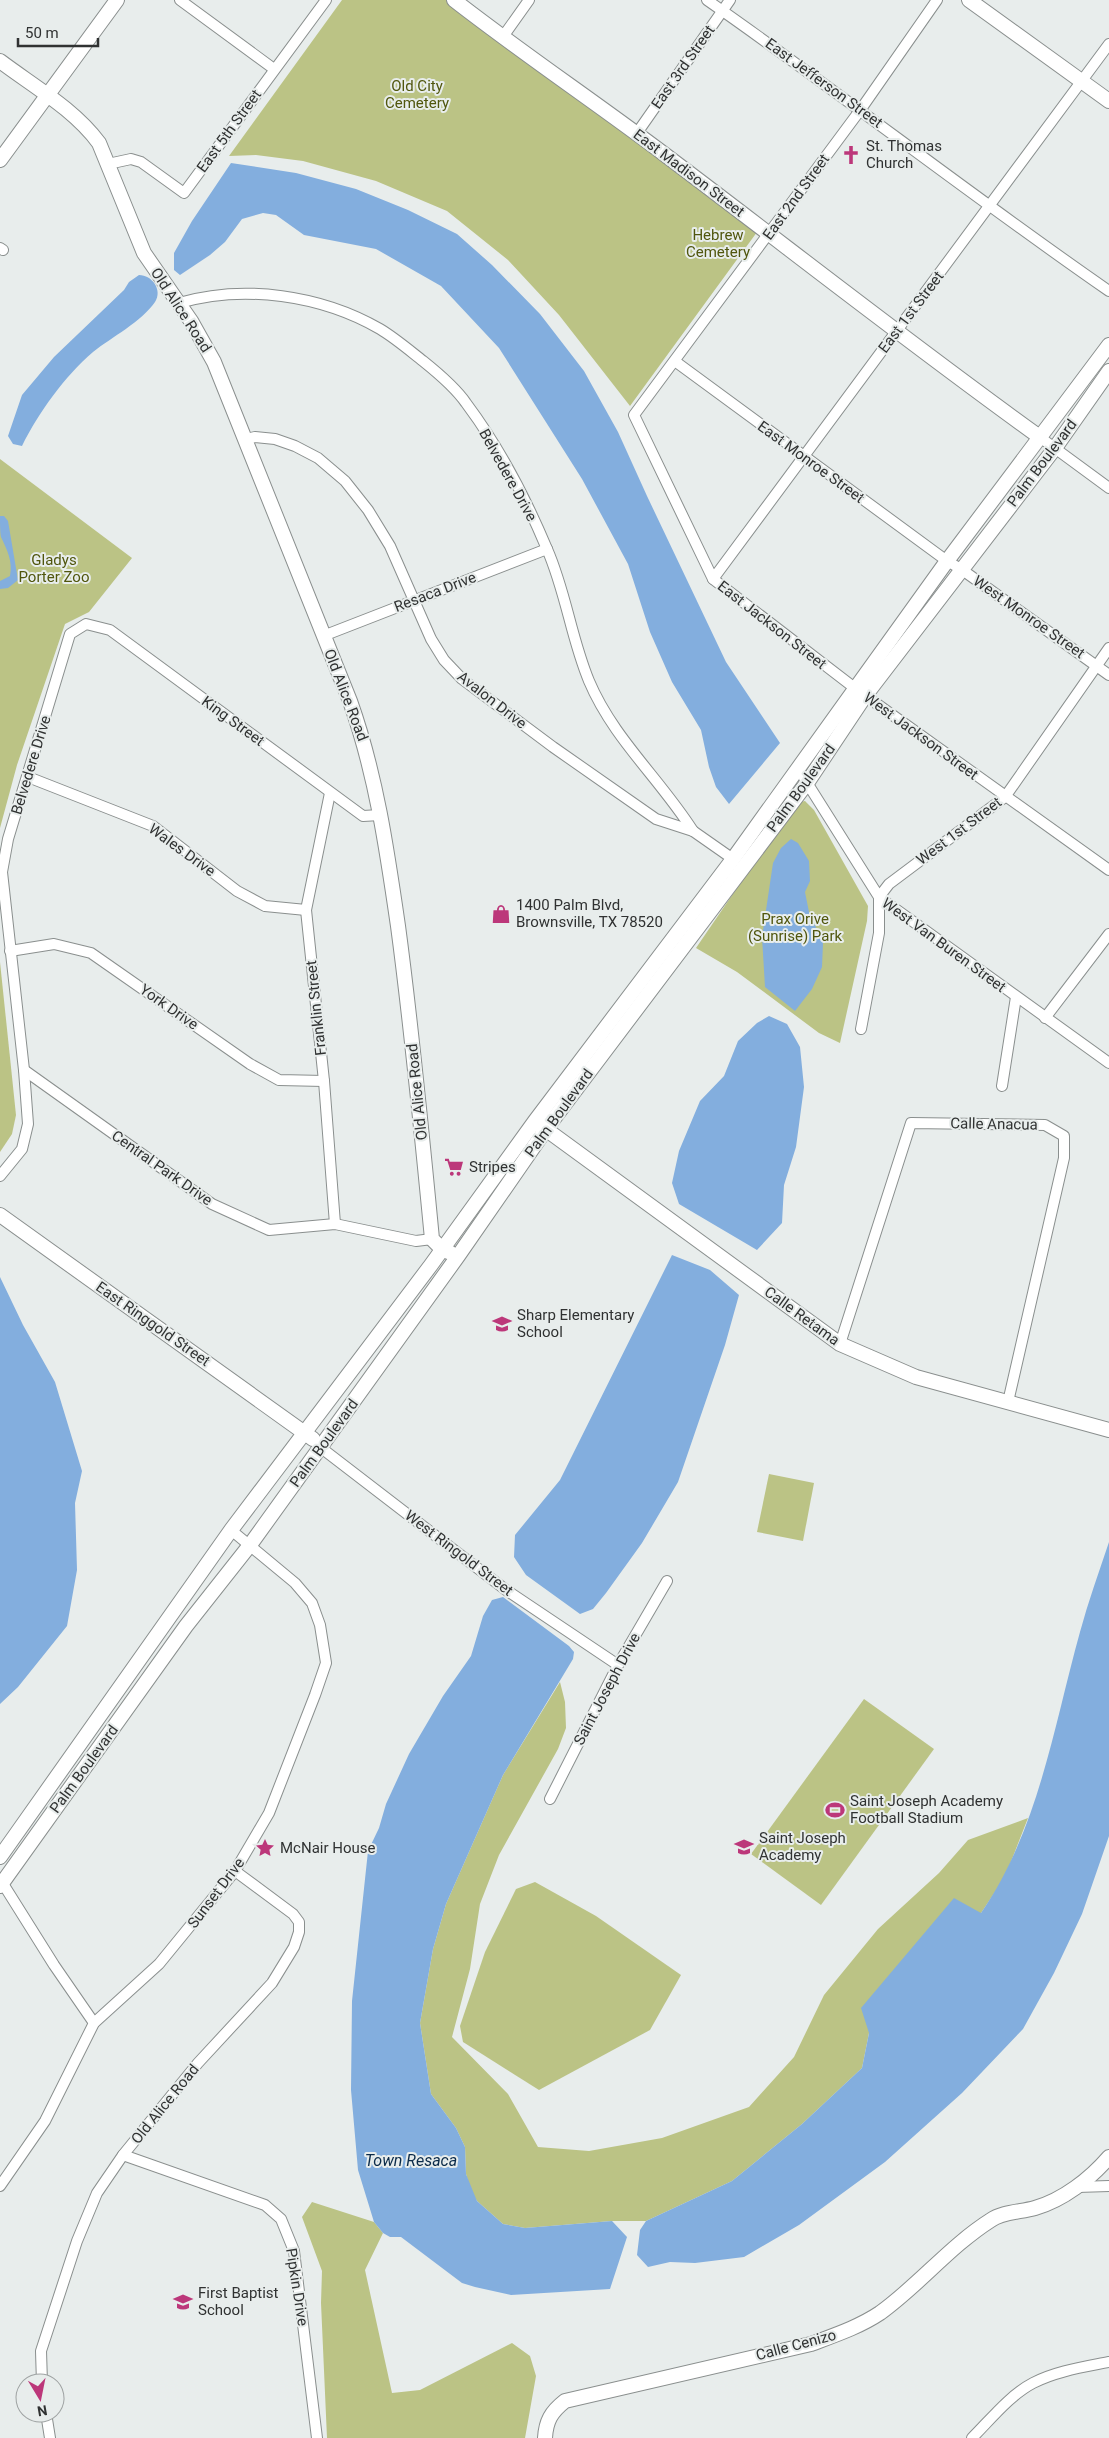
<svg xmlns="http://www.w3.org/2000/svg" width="1109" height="2438" viewBox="0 0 1109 2438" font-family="Roboto,sans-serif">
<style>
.green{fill:#bbc385}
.water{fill:#83aede}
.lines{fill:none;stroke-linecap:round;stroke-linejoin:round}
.street-casing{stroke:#8a8f8e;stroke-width:12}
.secondary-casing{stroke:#8a8f8e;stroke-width:16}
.street{stroke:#fff;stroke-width:10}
.secondary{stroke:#fff;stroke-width:14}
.labels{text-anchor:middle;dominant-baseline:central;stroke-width:4;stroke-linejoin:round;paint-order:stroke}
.street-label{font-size:15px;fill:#303232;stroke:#e8edec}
.park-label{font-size:15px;fill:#50560d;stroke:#e8edec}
.poi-label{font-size:15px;fill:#303232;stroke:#e8edec;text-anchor:start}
.water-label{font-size:16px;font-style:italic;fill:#0b2b4a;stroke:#e8edec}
</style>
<rect width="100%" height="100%" fill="#e8edec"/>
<g class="green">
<path d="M 342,0 L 448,0 L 760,228 L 630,406 L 559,315 L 508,260 L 447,211 L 376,181 L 303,161 L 256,155 L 229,156 Z"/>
<path d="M 0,459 L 132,558 L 89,612 L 65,624 L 17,765 L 0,828 Z"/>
<path d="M 805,801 L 814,810 L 868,906 L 867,921 L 840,1043 L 819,1033 L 737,972 L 696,948 L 795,803 Z"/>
<path d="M 0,962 L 16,1115 L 12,1134 L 0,1152 Z"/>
<path d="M 769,1474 L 814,1483 L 803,1541 L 757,1532 Z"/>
<path d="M 560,1682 L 565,1702 L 566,1728 L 558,1749 L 499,1855 L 480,1904 L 470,1969 L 452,2037 L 508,2094 L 538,2147 L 589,2151 L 662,2138 L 749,2107 L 794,2057 L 824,1995 L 878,1929 L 939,1873 L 968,1840 L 1028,1818 L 1005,1877 L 981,1913 L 869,2033 L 862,2068 L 802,2124 L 732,2181 L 646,2221 L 612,2221 L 525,2228 L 503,2224 L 477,2201 L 471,2191 L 466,2174 L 465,2147 L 456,2128 L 431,2094 L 420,2023 L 433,1949 L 446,1904 L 503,1775 Z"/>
<path d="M 864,1699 L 934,1749 L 821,1905 L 751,1854 Z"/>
<path d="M 535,1882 L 596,1916 L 681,1975 L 650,2030 L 539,2090 L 463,2042 L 460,2026 L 485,1952 L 516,1889 Z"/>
<path d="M 312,2202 L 374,2222 L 383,2233 L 365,2270 L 392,2393 L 420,2390 L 512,2343 L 530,2356 L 536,2376 L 525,2438 L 327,2438 L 321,2303 L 322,2271 L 302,2217 Z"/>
</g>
<g class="water">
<path d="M 231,163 L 296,173 L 356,189 L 408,210 L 457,234 L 492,265 L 540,314 L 584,371 L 618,432 L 647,496 L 726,662 L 780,743 L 729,804 L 716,787 L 709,767 L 701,730 L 672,682 L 650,632 L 628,564 L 582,479 L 499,348 L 441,286 L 376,249 L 304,235 L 276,215 L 263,213 L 242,219 L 225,242 L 210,255 L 180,275 L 174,270 L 174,253 L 192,221 Z"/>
<path d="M 139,275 C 152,275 163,290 155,302 C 141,322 112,337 93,352 C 64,377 39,412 22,446 L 13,444 L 8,436 L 22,395 L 54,357 L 124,290 L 129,282 Z"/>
<path d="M 0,516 L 4,516 L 8,521 L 18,580 L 8,588 L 0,589 L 0,581 L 10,576 C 13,561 7,550 1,537 C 0,532 0,522 0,516 Z"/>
<path d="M 791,839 L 798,843 L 809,861 L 810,881 L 805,892 L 809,912 L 823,943 L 822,967 L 812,989 L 795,1011 L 765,987 L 762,937 L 773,863 L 781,848 Z"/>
<path d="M 769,1016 L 787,1024 L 800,1047 L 804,1087 L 796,1147 L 784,1185 L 782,1223 L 757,1250 L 679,1204 L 672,1183 L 679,1151 L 700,1101 L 724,1076 L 738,1041 L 757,1023 Z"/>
<path d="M 672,1255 L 710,1270 L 739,1295 L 725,1345 L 678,1482 L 642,1543 L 606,1593 L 593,1609 L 580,1614 L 526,1575 L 514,1557 L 515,1535 L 560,1480 Z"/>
<path d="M 0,1277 L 23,1325 L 55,1382 L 82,1471 L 75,1503 L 77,1570 L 67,1626 L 18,1687 L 0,1704 Z"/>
<path d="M 1109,1542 L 1109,1836 L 1082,1914 L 1054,1973 L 1023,2029 L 962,2093 L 885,2162 L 799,2225 L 744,2257 L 695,2263 L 670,2262 L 648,2267 L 637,2255 L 640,2230 L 646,2221 L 732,2181 L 802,2124 L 862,2068 L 869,2033 L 861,2008 L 954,1898 L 981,1913 C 1039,1828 1053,1729 1080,1632 C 1088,1602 1099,1572 1109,1542 Z"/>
<path d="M 503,1597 L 569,1646 L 574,1652 L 573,1659 L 503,1775 L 446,1904 L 433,1949 L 420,2023 L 431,2094 L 456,2128 L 465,2147 L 466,2174 L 477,2201 L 503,2224 L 525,2228 L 612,2221 L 627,2237 L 610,2289 L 511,2295 L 475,2287 L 462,2283 L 401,2237 L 390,2237 L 383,2233 L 374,2222 L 358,2170 L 351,2090 L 352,2001 L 368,1851 L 379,1828 L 386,1804 L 409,1754 L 443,1696 L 471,1656 L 483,1616 L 492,1600 Z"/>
</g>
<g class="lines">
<g class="street-casing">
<g id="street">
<path d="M 180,0 L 274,69"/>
<path d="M 707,0 C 843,95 973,197 1109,291"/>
<path d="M 937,0 L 861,109 L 634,415 L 713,579 L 856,689 L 1109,870"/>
<path d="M 502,38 L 529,0"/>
<path d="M 637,133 L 730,0"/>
<path d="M 108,164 L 131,159 L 141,162 L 184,193 L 326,0"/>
<path d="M 0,248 L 3,250"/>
<path d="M 179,303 C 244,284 321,295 380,329 C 395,338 409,350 423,361 C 438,373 455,387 466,403 C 499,447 526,499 547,549 C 566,592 571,638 589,681 C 613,738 660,779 693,831"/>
<path d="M 676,362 L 947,561 L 961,569 L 1109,675"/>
<path d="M 1041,438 L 1109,488"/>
<path d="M 246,439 L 255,437 L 275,439 L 295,446 L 318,458 L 345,481 L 368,510 L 390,546 L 431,639 L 444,660 L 462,679 L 553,747 L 656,819 L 693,831 L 733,859"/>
<path d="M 713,579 L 1109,44"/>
<path d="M 323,636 L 547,549"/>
<path d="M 28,777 L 153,826 L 237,891 L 265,906 L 306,910"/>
<path d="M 804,778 L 879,897 L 1109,1063"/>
<path d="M 330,793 L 306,910 L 324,1081 L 335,1224"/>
<path d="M 10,951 L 54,944 L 91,953 L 250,1064 L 279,1080 L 324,1081"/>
<path d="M 1045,1018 L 1109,934"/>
<path d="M 861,1029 L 879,933 L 879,897 L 889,884 L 1005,797 L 1109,648"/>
<path d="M 24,1070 L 212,1204 L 269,1230 L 335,1224 L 416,1241 L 432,1239"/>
<path d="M 1002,1086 L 1016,997"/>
<path d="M 0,1176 L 22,1149 L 28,1124 L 24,1070 L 2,872 L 8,839 L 70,634 L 86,624 L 110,630 L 363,816 L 380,815"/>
<path d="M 840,1344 L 911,1123 L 1045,1125 L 1064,1136 L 1064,1158 L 1008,1402"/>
<path d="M 320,1447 L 506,1590 L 618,1665"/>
<path d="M 550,1799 L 618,1665 L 667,1581"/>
<path d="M 0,1879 L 54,1965 L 94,2023"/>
<path d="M 123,2155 L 265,2205 L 281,2219 L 294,2251 L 317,2438"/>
<path d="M 0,2186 L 45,2121 L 94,2023 L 159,1964 L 235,1871 L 269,1813 L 315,1695 L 326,1663 L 320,1625 L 312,1603 L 295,1583 L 231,1530"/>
<path d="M 1077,2187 L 1109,2186"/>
<path d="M 42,2383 L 41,2351 L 77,2241 L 97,2193 L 123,2155 L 198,2063 L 272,1983 L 294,1947 L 299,1932 L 299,1922 L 293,1914 L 235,1871"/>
<path d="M 46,2413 L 50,2438"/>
<path d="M 972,2438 C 991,2419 1010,2395 1033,2383 C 1056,2371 1084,2367 1109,2362"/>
</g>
</g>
<g class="secondary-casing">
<g id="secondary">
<path d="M 454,0 C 522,53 595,102 664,154 C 790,249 913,346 1041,438"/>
<path d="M 969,0 L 1109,101"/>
<path d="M 0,61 C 33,86 74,109 99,143 L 144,253 L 191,321 L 214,362 L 350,701 C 376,774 387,850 398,926 C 412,1030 422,1135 432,1239 L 443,1250 L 451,1253"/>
<path d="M 0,160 L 117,0"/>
<path d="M 540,1125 L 840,1344 L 916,1377 L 1109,1430"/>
<path d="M 0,1215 L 313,1439"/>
<path d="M 0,1857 L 231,1530 L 431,1265 L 535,1121 L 733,859 L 947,561 L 1109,345"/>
<path d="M 0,1886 L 186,1626 L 250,1545 L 458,1256 L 546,1129 L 807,783 L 865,696 L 1055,448 L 1109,371"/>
<path d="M 545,2438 C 546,2421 551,2412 565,2401 L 811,2344 C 835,2335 859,2327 880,2313 C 919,2285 950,2246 991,2220 C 1002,2212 1021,2212 1035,2208 C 1063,2200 1090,2179 1109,2157"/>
</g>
</g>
<use href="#street" class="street"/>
<use href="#secondary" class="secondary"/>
</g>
<defs>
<g id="church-bare" transform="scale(1.5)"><path d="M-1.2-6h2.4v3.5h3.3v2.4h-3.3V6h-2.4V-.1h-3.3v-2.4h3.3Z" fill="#bc377a" stroke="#e8edec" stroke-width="2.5" paint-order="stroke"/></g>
<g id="shop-bare" transform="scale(1.5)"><path d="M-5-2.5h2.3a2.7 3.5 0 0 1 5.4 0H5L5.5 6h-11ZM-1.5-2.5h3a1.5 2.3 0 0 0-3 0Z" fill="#bc377a" stroke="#e8edec" stroke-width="2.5" paint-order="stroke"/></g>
<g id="supermarket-bare" transform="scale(1.5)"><path d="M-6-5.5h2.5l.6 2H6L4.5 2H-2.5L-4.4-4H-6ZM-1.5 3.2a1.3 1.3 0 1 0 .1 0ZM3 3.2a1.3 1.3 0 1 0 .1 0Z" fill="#bc377a" stroke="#e8edec" stroke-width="2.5" paint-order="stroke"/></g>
<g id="school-bare" transform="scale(1.5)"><path d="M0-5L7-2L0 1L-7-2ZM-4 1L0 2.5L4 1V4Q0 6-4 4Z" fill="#bc377a" stroke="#e8edec" stroke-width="2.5" paint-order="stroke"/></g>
<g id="stadium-bare" transform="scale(1.5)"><path d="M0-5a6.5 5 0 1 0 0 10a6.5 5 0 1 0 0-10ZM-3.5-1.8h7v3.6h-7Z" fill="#bc377a" stroke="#e8edec" stroke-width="2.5" paint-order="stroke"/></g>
<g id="sight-bare" transform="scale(1.5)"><path d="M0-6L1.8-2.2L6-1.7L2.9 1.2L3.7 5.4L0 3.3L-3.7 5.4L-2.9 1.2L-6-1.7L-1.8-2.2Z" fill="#bc377a" stroke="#e8edec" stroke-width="2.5" paint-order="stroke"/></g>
</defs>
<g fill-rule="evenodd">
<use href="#church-bare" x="851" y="155"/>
<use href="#shop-bare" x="501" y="914"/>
<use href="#supermarket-bare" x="454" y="1167"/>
<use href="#school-bare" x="502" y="1324"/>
<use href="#stadium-bare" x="835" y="1810"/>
<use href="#school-bare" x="744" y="1847"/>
<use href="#sight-bare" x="265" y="1848"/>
<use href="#school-bare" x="183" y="2302"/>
</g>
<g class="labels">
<g class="street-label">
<text transform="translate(683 67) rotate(-55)">East 3rd Street</text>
<text transform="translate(824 83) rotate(36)">East Jefferson Street</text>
<text transform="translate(229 131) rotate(-54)">East 5th Street</text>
<text transform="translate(689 173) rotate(37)">East Madison Street</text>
<text transform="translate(796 197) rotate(-54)">East 2nd Street</text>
<text transform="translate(181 310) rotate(57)">Old Alice Road</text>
<text transform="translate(911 312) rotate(-53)">East 1st Street</text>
<text transform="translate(811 462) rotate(36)">East Monroe Street</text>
<text transform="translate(1042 463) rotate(-53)">Palm Boulevard</text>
<text transform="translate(508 475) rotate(61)">Belvedere Drive</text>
<text transform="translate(435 592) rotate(-21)">Resaca Drive</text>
<text transform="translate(1029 617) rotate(35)">West Monroe Street</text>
<text transform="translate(772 625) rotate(38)">East Jackson Street</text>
<text transform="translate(346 695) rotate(69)">Old Alice Road</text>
<text transform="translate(492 700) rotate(38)">Avalon Drive</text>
<text transform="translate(233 721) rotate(36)">King Street</text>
<text transform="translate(921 736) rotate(36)">West Jackson Street</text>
<text transform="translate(31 765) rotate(-73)">Belvedere Drive</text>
<text transform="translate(801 788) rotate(-54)">Palm Boulevard</text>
<text transform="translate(959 831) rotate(-37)">West 1st Street</text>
<text transform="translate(182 850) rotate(36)">Wales Drive</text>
<text transform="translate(944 945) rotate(36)">West Van Buren Street</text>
<text transform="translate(169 1007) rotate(35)">York Drive</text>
<text transform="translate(316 1008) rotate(-96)">Franklin Street</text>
<text transform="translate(417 1092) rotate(-96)">Old Alice Road</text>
<text transform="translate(559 1113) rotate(-54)">Palm Boulevard</text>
<text transform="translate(994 1124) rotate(1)">Calle Anacua</text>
<text transform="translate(162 1168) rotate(35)">Central Park Drive</text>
<text transform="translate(802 1316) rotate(36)">Calle Retama</text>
<text transform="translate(153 1324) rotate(35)">East Ringgold Street</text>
<text transform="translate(324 1443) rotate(-54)">Palm Boulevard</text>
<text transform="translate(459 1553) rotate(37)">West Ringold Street</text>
<text transform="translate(607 1689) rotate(-62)">Saint Joseph Drive</text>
<text transform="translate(84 1769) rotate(-54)">Palm Boulevard</text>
<text transform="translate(216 1893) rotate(-53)">Sunset Drive</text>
<text transform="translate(165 2104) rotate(-51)">Old Alice Road</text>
<text transform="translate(297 2287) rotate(81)">Pipkin Drive</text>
<text transform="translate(796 2345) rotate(-15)">Calle Cenizo</text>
</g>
<g class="park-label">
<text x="417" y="86">Old City<tspan x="417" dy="17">Cemetery</tspan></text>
<text x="718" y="235">Hebrew<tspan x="718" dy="17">Cemetery</tspan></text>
<text x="54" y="560">Gladys<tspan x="54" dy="17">Porter Zoo</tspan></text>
<text x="795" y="919">Prax Orive<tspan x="795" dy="17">(Sunrise) Park</tspan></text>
</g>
<g class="poi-label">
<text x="866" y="146">St. Thomas<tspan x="866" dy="17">Church</tspan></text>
<text x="516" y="905">1400 Palm Blvd,<tspan x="516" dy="17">Brownsville, TX 78520</tspan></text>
<text x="469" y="1167">Stripes</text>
<text x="517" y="1315">Sharp Elementary<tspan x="517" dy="17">School</tspan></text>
<text x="850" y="1801">Saint Joseph Academy<tspan x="850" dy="17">Football Stadium</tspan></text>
<text x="759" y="1838">Saint Joseph<tspan x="759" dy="17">Academy</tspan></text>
<text x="280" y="1848">McNair House</text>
<text x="198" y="2293">First Baptist<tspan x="198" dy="17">School</tspan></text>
</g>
<g class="water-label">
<text x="411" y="2160">Town Resaca</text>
</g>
</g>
<g transform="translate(40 2398) rotate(170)"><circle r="24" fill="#e8edec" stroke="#9ea2a2"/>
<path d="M0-4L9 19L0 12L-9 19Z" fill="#bc377a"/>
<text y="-8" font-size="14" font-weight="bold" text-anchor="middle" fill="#303232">N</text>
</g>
<path d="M18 38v8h80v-8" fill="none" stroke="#303232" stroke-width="2.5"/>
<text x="25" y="38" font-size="15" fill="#303232" stroke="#e8edec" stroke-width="4" paint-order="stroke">50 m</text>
</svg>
